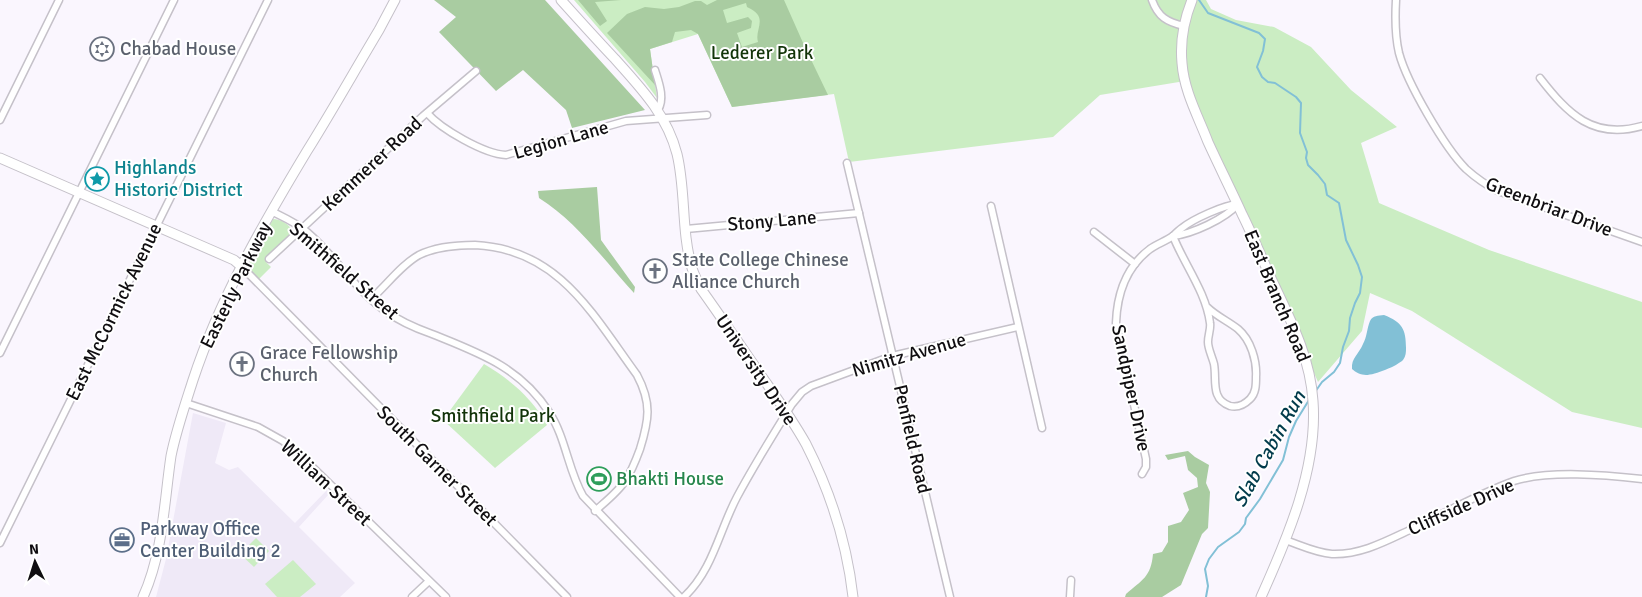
<svg xmlns="http://www.w3.org/2000/svg" width="1642" height="597" viewBox="0 0 1642 597" font-family="Signika,sans-serif">
<style>
.built{fill:#efe9f7}
.green{fill:#cbedc3}
.forest{fill:#a9cca1;fill-rule:evenodd}
.water{fill:#82c0d6}
.lines{fill:none;stroke-linecap:round;stroke-linejoin:round}
.stream{stroke:#82c0d6;stroke-width:2}
.street-casing{stroke:#c5c1c9;stroke-width:9}
.secondary-casing{stroke:#c5c1c9;stroke-width:11}
.street{stroke:#fff;stroke-width:6}
.secondary{stroke:#fff;stroke-width:9}
.labels{text-anchor:middle;dominant-baseline:central;stroke-width:4;stroke-linejoin:round;paint-order:stroke}
.worship-label{font-size:19px;fill:#5b616d;stroke:#fff;text-anchor:start}
.park-label{font-size:19px;fill:#123409;stroke:#fff}
.street-label{font-size:19px;fill:#100e11;stroke:#fff}
.culture-label{font-size:19px;fill:#0d838f;stroke:#fff;text-anchor:start}
.leisure-label{font-size:19px;fill:#27864d;stroke:#fff;text-anchor:start}
.service-label{font-size:19px;fill:#4e5e75;stroke:#fff;text-anchor:start}
.water-label{font-size:20px;font-style:italic;fill:#013b4b;stroke:#fff}
</style>
<rect width="100%" height="100%" fill="#faf6fe"/>
<path class="built" d="M 193,413 L 226,423 L 215,463 L 229,470 L 238,467 L 295,523 L 327,490 L 329,494 L 299,527 L 355,583 L 340,597 L 156,597 L 166,559 Z"/>
<g class="green">
<path d="M 574,0 L 1206,0 L 1211,9 L 1236,20 L 1274,27 L 1311,47 L 1351,90 L 1397,127 L 1361,143 L 1379,203 L 1489,250 L 1642,302 L 1642,428 L 1572,412 L 1412,311 L 1370,293 L 1362,331 L 1318,382 L 1185,81 L 1100,95 L 1053,137 L 849,162 L 834,94 L 732,107 L 698,34 L 650,49 L 657,98 L 645,82 Z"/>
<path d="M 273,219 C 280,219 290,224 292,231 L 291,234 L 266,257 L 266,262 L 271,267 L 259,279 L 249,269 L 248,264 Z"/>
<path d="M 484,364 C 511,380 532,398 547,425 L 495,468 L 443,420 Z"/>
<path d="M 256,538 L 269,551 L 254,567 L 240,554 Z"/>
<path d="M 293,560 L 316,584 L 300,597 L 277,597 L 265,584 Z"/>
</g>
<g class="forest">
<path d="M 434,0 L 545,0 L 645,110 L 572,128 L 566,110 L 523,70 L 496,91 L 439,32 L 456,17 Z"/>
<path d="M 578,0 L 621,0 L 595,2 L 607,21 L 600,26 Z"/>
<path d="M 717,0 L 784,0 L 804,45 L 828,95 L 732,107 L 698,34 L 691,30 L 675,32 L 672,42 L 650,49 L 655,85 L 607,33 L 627,14 L 645,7 L 664,9 L 679,7 L 695,1 L 701,1 L 707,5 ZM 746,3 L 747,7 C 770,17 754,29 758,42 L 742,47 L 737,33 L 751,28 L 752,21 L 748,17 L 727,23 L 723,10 Z"/>
<path d="M 597,187 L 601,240 L 635,287 L 634,293 C 604,260 577,222 539,198 L 538,191 Z"/>
<path d="M 1188,451 L 1195,457 L 1209,465 L 1206,483 L 1210,492 L 1208,528 L 1202,534 L 1181,585 L 1162,597 L 1125,597 L 1126,594 C 1142,580 1151,577 1153,554 L 1162,552 L 1168,542 L 1168,526 L 1181,522 L 1189,510 L 1183,493 L 1198,487 L 1197,478 L 1188,470 L 1185,456 L 1168,460 L 1165,455 Z"/>
</g>
<path class="water" d="M 1384,315 C 1402,322 1406,329 1406,348 C 1406,352 1406,356 1403,360 C 1397,366 1375,375 1366,375 C 1361,375 1355,372 1352,369 C 1351,358 1359,354 1363,344 C 1367,337 1367,328 1370,321 C 1373,315 1378,316 1384,315 Z"/>
<g class="lines">
<g class="stream">
<path d="M 1199,0 L 1208,13 L 1259,33 L 1265,39 L 1263,51 L 1257,67 L 1262,77 L 1268,82 L 1275,83 L 1296,97 L 1301,103 L 1300,133 L 1307,152 L 1306,158 L 1308,165 L 1318,175 L 1325,184 L 1327,195 L 1339,203 L 1346,240 L 1358,265 L 1362,277 L 1360,293 L 1355,303 L 1350,318 L 1349,331 L 1343,347 L 1340,363 L 1334,372 L 1322,382 L 1315,392"/>
<path d="M 1206,597 L 1208,586 L 1205,569 L 1209,559 L 1218,547 L 1239,532 L 1245,524 L 1246,518 L 1260,499 L 1283,460 L 1289,437 L 1296,421 L 1309,400"/>
</g>
<g class="street-casing">
<g id="street">
<path d="M 1152,0 C 1158,17 1167,22 1184,26"/>
<path d="M 1396,0 C 1395,18 1395,36 1399,53 C 1407,83 1445,148 1466,169 C 1476,178 1486,185 1498,191 L 1642,242"/>
<path d="M 655,70 C 659,83 665,98 658,110"/>
<path d="M 1540,78 C 1568,114 1593,140 1642,126"/>
<path d="M 427,113 C 441,129 484,154 506,155 L 626,121 L 707,115"/>
<path d="M 0,120 L 59,0"/>
<path d="M 847,163 L 950,597"/>
<path d="M 991,206 L 1042,428"/>
<path d="M 271,211 C 283,217 297,223 307,232 C 335,256 355,289 384,310 C 399,321 415,328 432,334 C 479,353 520,367 549,412 C 566,438 568,470 583,496 L 680,597"/>
<path d="M 686,229 L 859,213"/>
<path d="M 1094,232 L 1135,264"/>
<path d="M 1173,236 C 1184,264 1206,292 1210,323 C 1211,329 1208,335 1208,342 C 1208,349 1212,356 1214,364 C 1217,380 1210,399 1230,406 C 1238,408 1245,404 1250,399 C 1256,393 1256,385 1256,377 C 1257,361 1251,340 1238,329 C 1228,321 1216,316 1207,307"/>
<path d="M 1173,236 C 1192,234 1225,219 1238,204"/>
<path d="M 269,259 L 423,116 L 476,71"/>
<path d="M 241,266 L 567,597"/>
<path d="M 371,299 C 387,285 401,265 419,255 C 435,247 457,245 475,245 C 559,249 593,315 637,375 C 652,403 649,420 640,449 C 636,460 632,471 625,481 C 618,492 605,502 595,511"/>
<path d="M 0,353 L 174,0"/>
<path d="M 186,403 L 258,427 L 283,441 L 301,456 L 446,597"/>
<path d="M 1142,474 L 1146,467 L 1146,459 L 1116,323 C 1117,295 1126,267 1150,249 C 1157,244 1166,241 1173,236 C 1176,233 1179,230 1182,228 C 1193,219 1224,205 1238,204"/>
<path d="M 1285,540 C 1300,545 1316,553 1332,554 C 1362,555 1388,540 1414,528 C 1447,512 1480,493 1514,481 C 1549,470 1605,475 1642,479"/>
<path d="M 0,543 L 268,0"/>
<path d="M 412,597 L 429,581"/>
<path d="M 684,597 C 713,570 719,531 737,497 C 754,465 773,435 792,404 L 802,392 L 811,386 L 892,356 L 1018,327"/>
<path d="M 1070,597 L 1071,580"/>
</g>
</g>
<g class="secondary-casing">
<g id="secondary">
<path d="M 561,0 C 579,20 597,40 615,59 C 641,88 667,115 677,154 C 686,191 681,231 692,268 C 694,275 698,282 701,289 C 721,317 740,345 760,374 C 776,397 792,419 806,444 C 830,491 847,544 853,597"/>
<path d="M 1192,0 C 1184,20 1180,42 1182,63 C 1184,91 1198,116 1208,142 C 1219,166 1231,190 1242,214 C 1252,234 1261,256 1270,276 C 1289,317 1310,355 1313,401 C 1318,467 1288,537 1261,597"/>
<path d="M 0,158 L 234,260 L 241,266"/>
<path d="M 143,597 C 163,553 164,503 171,456 C 176,431 185,405 193,380 C 220,298 263,224 307,151 C 332,111 355,70 379,30 L 395,0"/>
</g>
</g>
<use href="#street" class="street"/>
<use href="#secondary" class="secondary"/>
</g>
<defs>
<g id="synagogue-ring" transform="scale(1.25)"><circle r="9.5" fill="#fff" stroke="#6b7280" stroke-width="1.5"/><path d="M0-6.5L5.6 3.2H-5.6ZM0 6.5L5.6-3.2H-5.6Z" fill="#6b7280"/></g>
<g id="sight-ring" transform="scale(1.25)"><circle r="9.5" fill="#fff" stroke="#0f9aa8" stroke-width="1.5"/><path d="M0-6L1.8-2.2L6-1.7L2.9 1.2L3.7 5.4L0 3.3L-3.7 5.4L-2.9 1.2L-6-1.7L-1.8-2.2Z" fill="#0f9aa8"/></g>
<g id="church-ring" transform="scale(1.25)"><circle r="9.5" fill="#fff" stroke="#6b7280" stroke-width="1.5"/><path d="M-1.2-6h2.4v3.5h3.3v2.4h-3.3V6h-2.4V-.1h-3.3v-2.4h3.3Z" fill="#6b7280"/></g>
<g id="stadium-ring" transform="scale(1.25)"><circle r="9.5" fill="#fff" stroke="#2e9e5b" stroke-width="1.5"/><path d="M0-5a6.5 5 0 1 0 0 10a6.5 5 0 1 0 0-10ZM-3.5-1.8h7v3.6h-7Z" fill="#2e9e5b"/></g>
<g id="office-ring" transform="scale(1.25)"><circle r="9.5" fill="#fff" stroke="#5c6f8a" stroke-width="1.5"/><path d="M-6-3h4V-5.5h4V-3h4V5H-6ZM-1-4.5V-3h2v-1.5ZM-6 0V1H6V0Z" fill="#5c6f8a"/></g>
</defs>
<g fill-rule="evenodd">
<use href="#synagogue-ring" x="102" y="49"/>
<use href="#sight-ring" x="97" y="179"/>
<use href="#church-ring" x="655" y="271"/>
<use href="#church-ring" x="242" y="364"/>
<use href="#stadium-ring" x="599" y="479"/>
<use href="#office-ring" x="122" y="540"/>
</g>
<g class="labels">
<g class="worship-label">
<text x="120" y="49">Chabad House</text>
<text x="672" y="260">State College Chinese<tspan x="672" dy="22">Alliance Church</tspan></text>
<text x="260" y="353">Grace Fellowship<tspan x="260" dy="22">Church</tspan></text>
</g>
<g class="park-label">
<text x="762" y="53">Lederer Park</text>
<text x="493" y="416">Smithfield Park</text>
</g>
<g class="street-label">
<text transform="translate(561 140) rotate(-16)">Legion Lane</text>
<text transform="translate(372 164) rotate(-43)">Kemmerer Road</text>
<text transform="translate(1549 207) rotate(21)">Greenbriar Drive</text>
<text transform="translate(772 221) rotate(-5)">Stony Lane</text>
<text transform="translate(344 271) rotate(41)">Smithfield Street</text>
<text transform="translate(236 285) rotate(-64)">Easterly Parkway</text>
<text transform="translate(1277 296) rotate(67)">East Branch Road</text>
<text transform="translate(114 312) rotate(-64)">East McCormick Avenue</text>
<text transform="translate(909 355) rotate(-16)">Nimitz Avenue</text>
<text transform="translate(756 370) rotate(56)">University Drive</text>
<text transform="translate(1131 388) rotate(78)">Sandpiper Drive</text>
<text transform="translate(912 439) rotate(77)">Penfield Road</text>
<text transform="translate(437 466) rotate(45)">South Garner Street</text>
<text transform="translate(326 483) rotate(43)">William Street</text>
<text transform="translate(1461 507) rotate(-24)">Cliffside Drive</text>
</g>
<g class="culture-label">
<text x="114" y="168">Highlands<tspan x="114" dy="22">Historic District</tspan></text>
</g>
<g class="leisure-label">
<text x="616" y="479">Bhakti House</text>
</g>
<g class="service-label">
<text x="140" y="529">Parkway Office<tspan x="140" dy="22">Center Building 2</tspan></text>
</g>
<g class="water-label">
<text transform="translate(1269 449) rotate(-61)">Slab Cabin Run</text>
</g>
</g>
<g transform="translate(35 562) rotate(356)" stroke="#ffffff" stroke-width="4" paint-order="stroke">
<path d="M0-4L9 19L0 12L-9 19Z" fill="#100e11"/>
<text y="-8" font-size="14" font-weight="bold" text-anchor="middle" fill="#100e11">N</text>
</g>
</svg>
